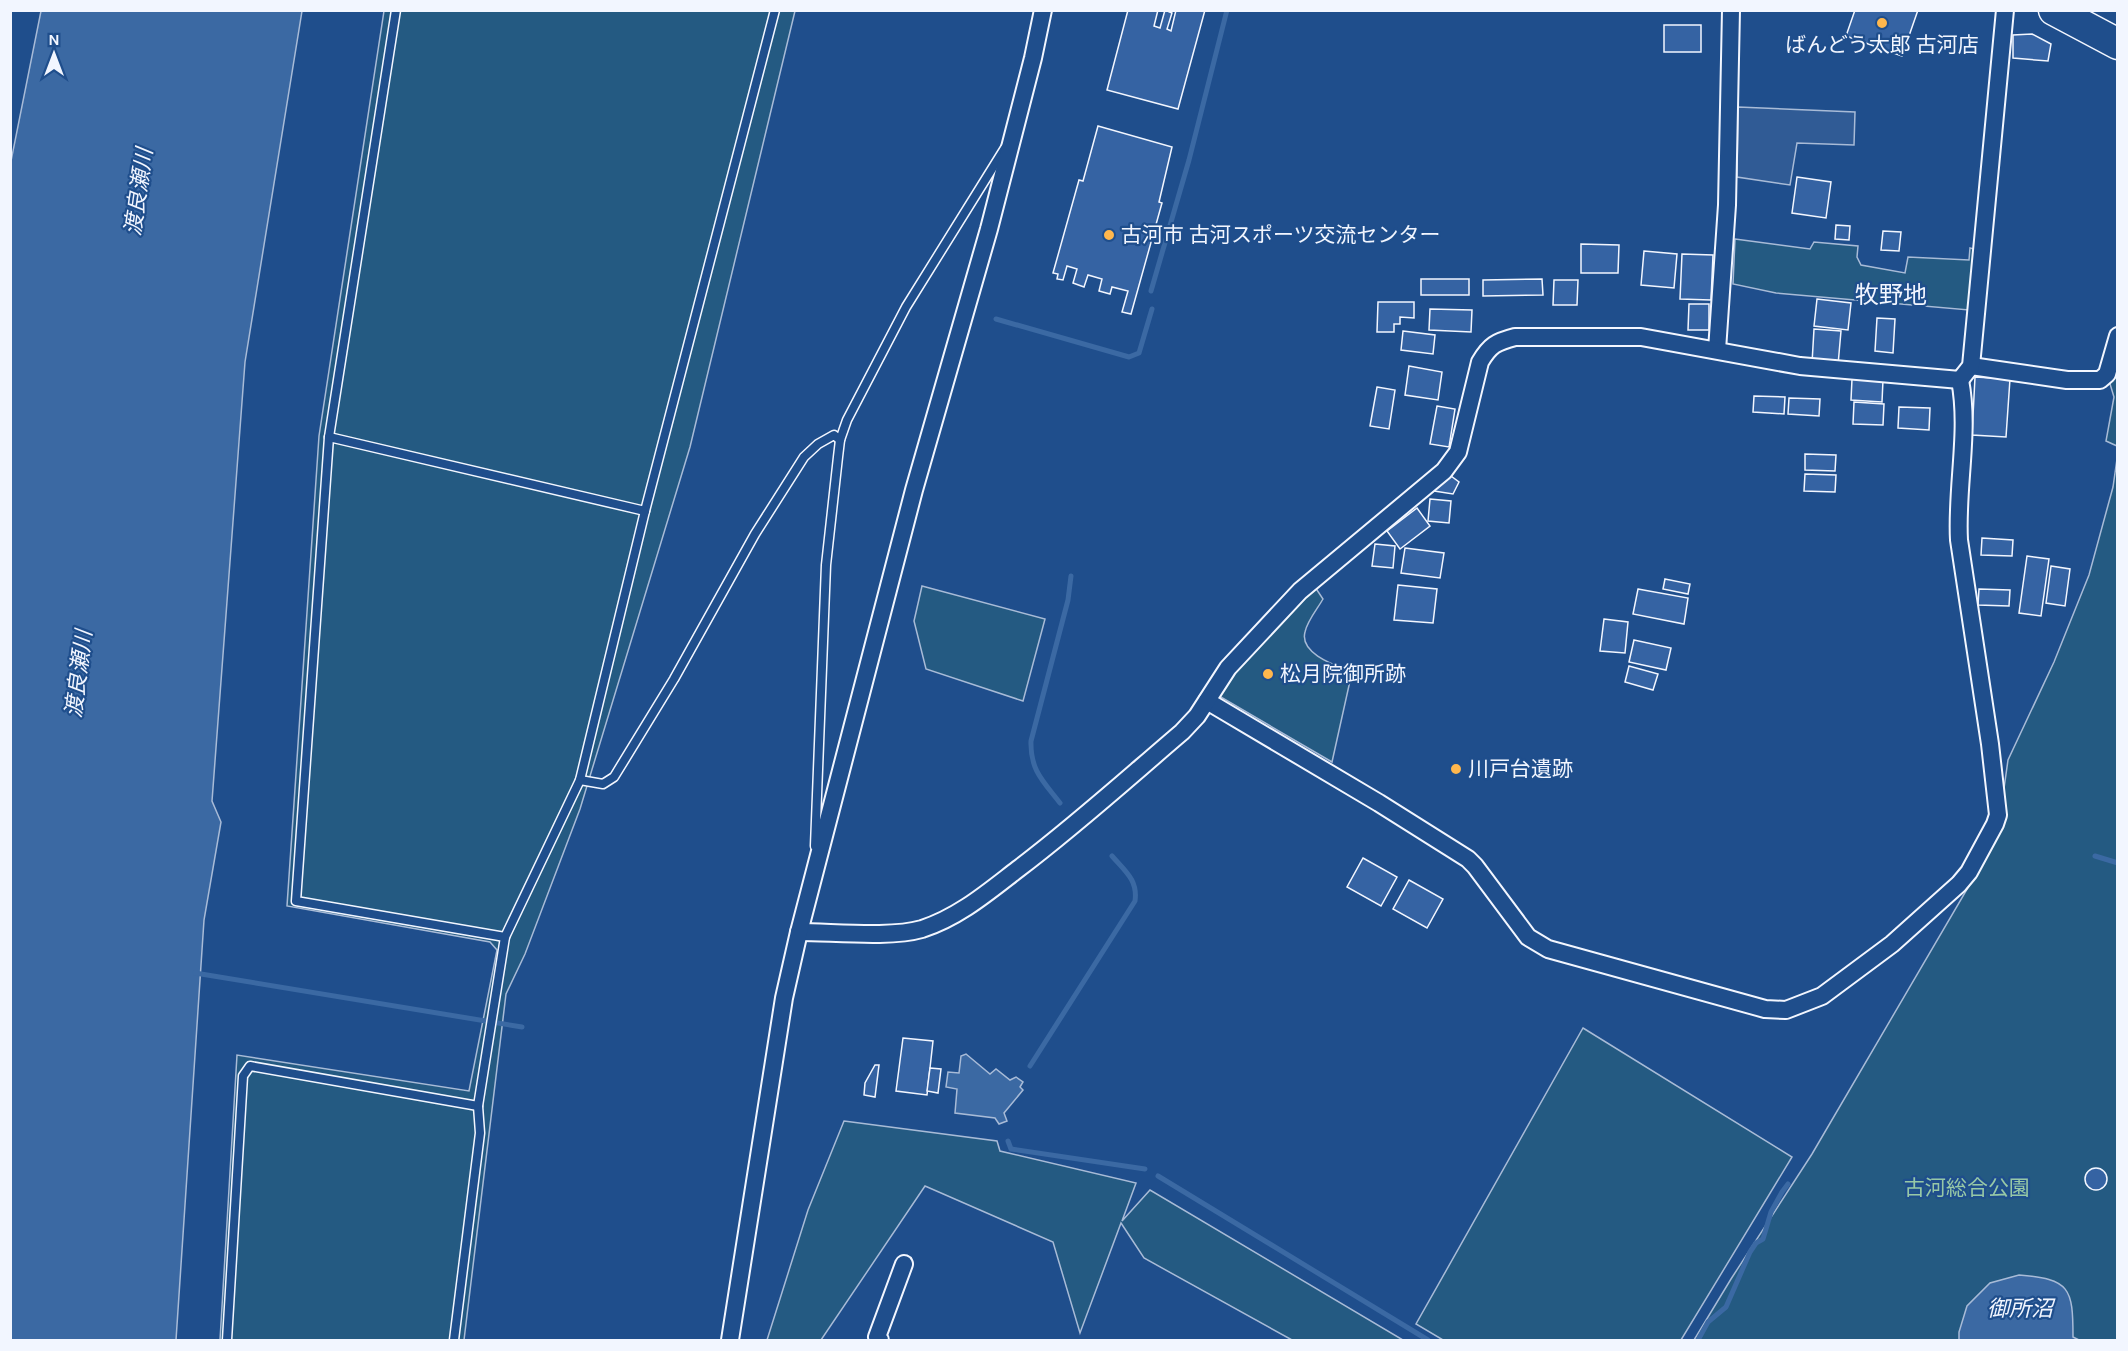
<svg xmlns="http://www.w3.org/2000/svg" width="2128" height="1351" viewBox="0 0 2128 1351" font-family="Karla,'Noto Sans JP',sans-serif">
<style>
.green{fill:#245a82;stroke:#a8bbd7;stroke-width:1.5}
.parking{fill:#305b95;stroke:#a8bbd7;stroke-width:1.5}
.water{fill:#3b69a3;stroke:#a8bbd7;stroke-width:1.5}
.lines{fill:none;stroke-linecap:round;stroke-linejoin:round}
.stream{stroke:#3b69a3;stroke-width:5}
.building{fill:#3563a3;stroke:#f2f6ff;stroke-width:1.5}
.lane-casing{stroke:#f2f6ff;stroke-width:11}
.street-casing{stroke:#f2f6ff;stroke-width:20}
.highway-casing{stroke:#f2f6ff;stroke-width:33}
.lane{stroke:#1f4e8c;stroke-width:8}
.street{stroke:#1f4e8c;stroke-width:16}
.highway{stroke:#1f4e8c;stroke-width:30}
.poi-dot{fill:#ffb74d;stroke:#1f4e8c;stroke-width:2}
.labels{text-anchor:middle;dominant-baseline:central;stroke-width:4.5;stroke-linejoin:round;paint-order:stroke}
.poi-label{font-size:21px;fill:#f2f6ff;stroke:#1f4e8c;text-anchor:start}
.park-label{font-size:21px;fill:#97c8a6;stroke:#1f4e8c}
.water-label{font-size:22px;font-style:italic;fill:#f2f6ff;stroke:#1f4e8c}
.quarter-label{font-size:24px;fill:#f2f6ff;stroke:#1f4e8c}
</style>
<rect width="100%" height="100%" fill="#1f4e8c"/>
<g class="green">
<path d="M 384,11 L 795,11 L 690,447 L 580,809 L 525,954 L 506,994 L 464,1340 L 220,1340 L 237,1055 L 469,1091 L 497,950 L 490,942 L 287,906 L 319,436 Z"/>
<path d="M 1735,239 L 1810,249 L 1814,242 L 1858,246 L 1857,257 L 1861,265 L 1905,273 L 1908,257 L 1969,260 L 1970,248 L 1974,249 L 1969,310 L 1776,293 L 1733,284 Z"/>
<path d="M 2117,336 L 2117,446 L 2106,441 L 2114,397 L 2107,374 Z"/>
<path d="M 2117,459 L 2117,1340 L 1694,1340 L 1731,1279 L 1812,1154 L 1997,838 L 2008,760 L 2054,662 L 2089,575 L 2113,487 Z"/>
<path d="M 922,586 L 1045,619 L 1023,701 L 926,669 L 914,621 Z"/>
<path d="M 1315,587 L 1323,599 C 1318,608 1307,621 1305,632 C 1299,654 1337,666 1352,672 L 1332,762 L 1219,696 C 1232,659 1287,615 1315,587 Z"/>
<path d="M 1583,1028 L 1792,1157 L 1681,1340 L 1443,1340 L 1416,1324 Z"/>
<path d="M 844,1121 L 997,1141 L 1000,1151 L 1136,1183 L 1122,1221 L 1150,1190 L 1403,1340 L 1292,1340 L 1144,1258 L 1121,1223 L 1080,1333 L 1053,1242 L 925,1186 L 821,1340 L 767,1340 L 808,1210 Z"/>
</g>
<path class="parking" d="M 1738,107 L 1855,112 L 1854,145 L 1797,143 L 1790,185 L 1737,177 Z"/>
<g class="water">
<path d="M 41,11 L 302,11 L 245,362 L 212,801 L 221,822 L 204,920 L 176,1340 L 11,1340 L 10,166 Z"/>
<path d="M 966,1054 L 990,1074 L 996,1069 L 1010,1080 L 1016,1077 L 1023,1082 L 1020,1087 L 1023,1090 L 1004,1113 L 1007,1121 L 999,1124 L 995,1118 L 955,1113 L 957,1089 L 946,1087 L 948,1072 L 959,1073 L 961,1056 Z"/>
<path d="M 2019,1275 C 2070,1279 2073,1288 2073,1337 L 2079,1340 L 1959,1340 L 1959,1332 L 1967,1306 L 1990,1283 Z"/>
</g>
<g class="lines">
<g class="stream">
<path d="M 1151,291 L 1189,160 L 1227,10"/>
<path d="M 996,319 L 1129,357 L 1139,353 L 1152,309"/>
<path d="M 1060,803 C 1043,781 1030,770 1031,741 L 1068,600 L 1071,576"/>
<path d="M 2095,856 L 2118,863"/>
<path d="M 195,973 L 522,1027"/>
<path d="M 1030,1066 L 1135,901 C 1138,880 1125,871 1112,856"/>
<path d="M 1008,1141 L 1011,1149 L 1145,1169"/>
<path d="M 1158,1176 L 1428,1340"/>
<path d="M 1698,1340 L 1708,1322 L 1726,1307 L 1750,1252 L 1756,1243 L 1763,1239 L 1771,1212 L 1782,1192 L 1788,1184"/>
</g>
</g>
<g class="building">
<path d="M 1128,10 L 1158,10 L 1154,26 L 1160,28 L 1165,10 L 1172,13 L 1167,29 L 1171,31 L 1176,10 L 1205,10 L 1178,109 L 1107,90 Z"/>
<path d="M 1855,10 L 1918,10 L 1902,56 L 1846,36 Z"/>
<rect x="1664" y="25" width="37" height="27"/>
<path d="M 2032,34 L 2051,44 L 2048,61 L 2013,58 L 2013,35 Z"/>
<path d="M 1098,126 L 1172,147 L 1159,202 L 1162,203 L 1131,314 L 1122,312 L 1128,291 L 1112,287 L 1110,294 L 1099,291 L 1102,279 L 1088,275 L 1084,287 L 1073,283 L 1077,269 L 1067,266 L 1063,280 L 1057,279 L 1058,274 L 1053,273 L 1079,180 L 1083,181 Z"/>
<path d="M 1797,177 L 1831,182 L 1826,218 L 1792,213 Z"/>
<path d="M 1836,225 L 1850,226 L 1849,240 L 1835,239 Z"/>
<path d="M 1883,231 L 1901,232 L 1899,251 L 1881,250 Z"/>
<path d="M 1581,244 L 1619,245 L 1618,273 L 1581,273 Z"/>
<path d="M 1644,251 L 1677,254 L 1674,288 L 1641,285 Z"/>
<path d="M 1682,254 L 1713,255 L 1711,300 L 1680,299 Z"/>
<rect x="1421" y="279" width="48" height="16"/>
<path d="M 1542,279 L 1543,295 L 1483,296 L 1483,280 Z"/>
<path d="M 1554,280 L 1578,280 L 1577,305 L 1553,305 Z"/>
<path d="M 1817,299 L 1851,303 L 1848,330 L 1814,326 Z"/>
<path d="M 1378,302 L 1414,302 L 1414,318 L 1400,317 L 1400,324 L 1394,324 L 1394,332 L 1377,332 Z"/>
<path d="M 1689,304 L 1709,304 L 1709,330 L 1688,330 Z"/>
<path d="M 1430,309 L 1472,310 L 1471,332 L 1429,330 Z"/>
<path d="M 1877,318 L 1895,319 L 1893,353 L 1875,351 Z"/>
<path d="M 1814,329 L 1841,331 L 1838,365 L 1812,363 Z"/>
<path d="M 1403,331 L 1435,335 L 1433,354 L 1401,350 Z"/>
<path d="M 1409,366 L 1442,372 L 1438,400 L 1405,395 Z"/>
<path d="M 1975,377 L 2010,379 L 2006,437 L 1972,435 Z"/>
<path d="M 1852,379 L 1883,380 L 1882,402 L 1851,400 Z"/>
<path d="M 1377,387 L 1395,390 L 1389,429 L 1370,426 Z"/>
<path d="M 1754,396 L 1785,397 L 1784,414 L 1753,412 Z"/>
<path d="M 1789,398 L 1820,399 L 1819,416 L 1788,414 Z"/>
<path d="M 1854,402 L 1884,404 L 1883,425 L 1853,424 Z"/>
<path d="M 1437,406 L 1455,409 L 1449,447 L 1430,444 Z"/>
<path d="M 1899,407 L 1930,408 L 1929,430 L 1898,428 Z"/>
<path d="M 1805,454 L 1836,455 L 1835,471 L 1805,470 Z"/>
<path d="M 1805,474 L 1836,475 L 1835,492 L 1804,491 Z"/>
<path d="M 1451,476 L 1459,482 L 1453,494 L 1434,491 Z"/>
<path d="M 1430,499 L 1451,501 L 1449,523 L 1428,521 Z"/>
<path d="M 1417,508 L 1430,526 L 1400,549 L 1387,531 Z"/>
<path d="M 1982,538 L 2013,540 L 2012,556 L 1981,555 Z"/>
<path d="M 1375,544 L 1395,546 L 1393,568 L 1372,566 Z"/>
<path d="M 1405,548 L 1444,553 L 1440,578 L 1401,573 Z"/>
<path d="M 2027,556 L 2049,559 L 2041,616 L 2019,613 Z"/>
<path d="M 2051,566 L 2070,569 L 2065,606 L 2046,603 Z"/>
<path d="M 1665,579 L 1690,584 L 1688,594 L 1663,589 Z"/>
<path d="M 1398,585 L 1437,589 L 1433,623 L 1394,620 Z"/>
<path d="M 1638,589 L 1688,598 L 1684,624 L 1633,614 Z"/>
<path d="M 1979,589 L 2010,590 L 2009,606 L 1978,605 Z"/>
<path d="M 1604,619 L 1628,622 L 1625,653 L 1600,651 Z"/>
<path d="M 1634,640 L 1671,648 L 1666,670 L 1629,662 Z"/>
<path d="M 1629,666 L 1658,674 L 1653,690 L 1625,682 Z"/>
<path d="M 1363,858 L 1397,877 L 1381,906 L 1347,887 Z"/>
<path d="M 1409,880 L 1443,899 L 1427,928 L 1393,909 Z"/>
<path d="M 903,1038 L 933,1041 L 927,1095 L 896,1091 Z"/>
<path d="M 875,1065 L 879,1065 L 875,1097 L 864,1095 L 865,1083 Z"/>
<path d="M 930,1068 L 941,1069 L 938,1093 L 927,1091 Z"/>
<circle cx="2096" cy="1179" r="11"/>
</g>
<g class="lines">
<g class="lane-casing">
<g id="lane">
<path d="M 396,10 L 329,437 L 296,901 L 505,937"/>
<path d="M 329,437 L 645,511"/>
<path d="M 580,780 L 603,784 L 614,777 L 674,679 L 755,534 L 804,457 L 818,444 L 834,435 L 840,440"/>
<path d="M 815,846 L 826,565 L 838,457 L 840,440 L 847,420 L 906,307 L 1005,148"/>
<path d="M 227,1340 L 243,1076 L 250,1066 L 478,1106"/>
<path d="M 454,1340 L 480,1133 L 478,1106 L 505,937 L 580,780 L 645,511 L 775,10"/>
</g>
</g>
<g class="street-casing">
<g id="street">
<path d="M 1717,350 L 1727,205 L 1731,10"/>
<path d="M 1971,366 L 2067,380 L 2100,380 L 2107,374 L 2118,336"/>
<path d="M 1207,701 L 1379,803 L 1468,859 L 1475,866 L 1528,937 L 1548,949 L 1765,1009 L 1786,1010 L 1822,996 L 1892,944 L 1959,884 L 1969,872 L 1995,824 L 1998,815 L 1990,744 L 1959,540 C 1956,488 1970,431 1960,380"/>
<path d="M 799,932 C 833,932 891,938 922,929 C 959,917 988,892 1018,869 C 1075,826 1128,778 1182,732 L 1197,716 L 1228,668 L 1300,591 L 1444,471 L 1458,452 L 1480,362 C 1490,345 1496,342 1515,337 L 1641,337 L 1800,366 L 1960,380 L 1971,366 L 2005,10"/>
<path d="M 730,1340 L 784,998 L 799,932 L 914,490 L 989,229 L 1033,58 L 1043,10"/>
<path d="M 880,1340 L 877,1337 L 904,1264"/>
</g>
</g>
<g class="highway-casing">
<path id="highway" d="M 2054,10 L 2118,44"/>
</g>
<use href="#lane" class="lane"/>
<use href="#street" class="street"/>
<use href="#highway" class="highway"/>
</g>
<g class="poi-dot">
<circle cx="1882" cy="23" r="6"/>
<circle cx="1109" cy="235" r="6"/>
<circle cx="1268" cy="674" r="6"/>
<circle cx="1456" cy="769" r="6"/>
</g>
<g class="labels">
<g class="poi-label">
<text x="1882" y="45" text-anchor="middle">ばんどう太郎 古河店</text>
<text x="1121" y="235">古河市 古河スポーツ交流センター</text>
<text x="1280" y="674">松月院御所跡</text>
<text x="1468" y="769">川戸台遺跡</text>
</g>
<g class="park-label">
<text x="1967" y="1188">古河総合公園</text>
</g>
<g class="water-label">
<text transform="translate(139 192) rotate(-82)">渡良瀬川</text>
<text transform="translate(79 674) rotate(-83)">渡良瀬川</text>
<text x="2020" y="1309">御所沼</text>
</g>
<g class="quarter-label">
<text x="1891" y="295">牧野地</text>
</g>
</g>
<rect width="2128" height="1351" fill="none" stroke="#f2f6ff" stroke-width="24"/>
<g transform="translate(54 54)" stroke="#1f4e8c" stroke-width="4.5" paint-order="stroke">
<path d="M0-4.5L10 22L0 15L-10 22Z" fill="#f2f6ff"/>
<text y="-9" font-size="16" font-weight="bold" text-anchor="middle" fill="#f2f6ff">N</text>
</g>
</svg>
